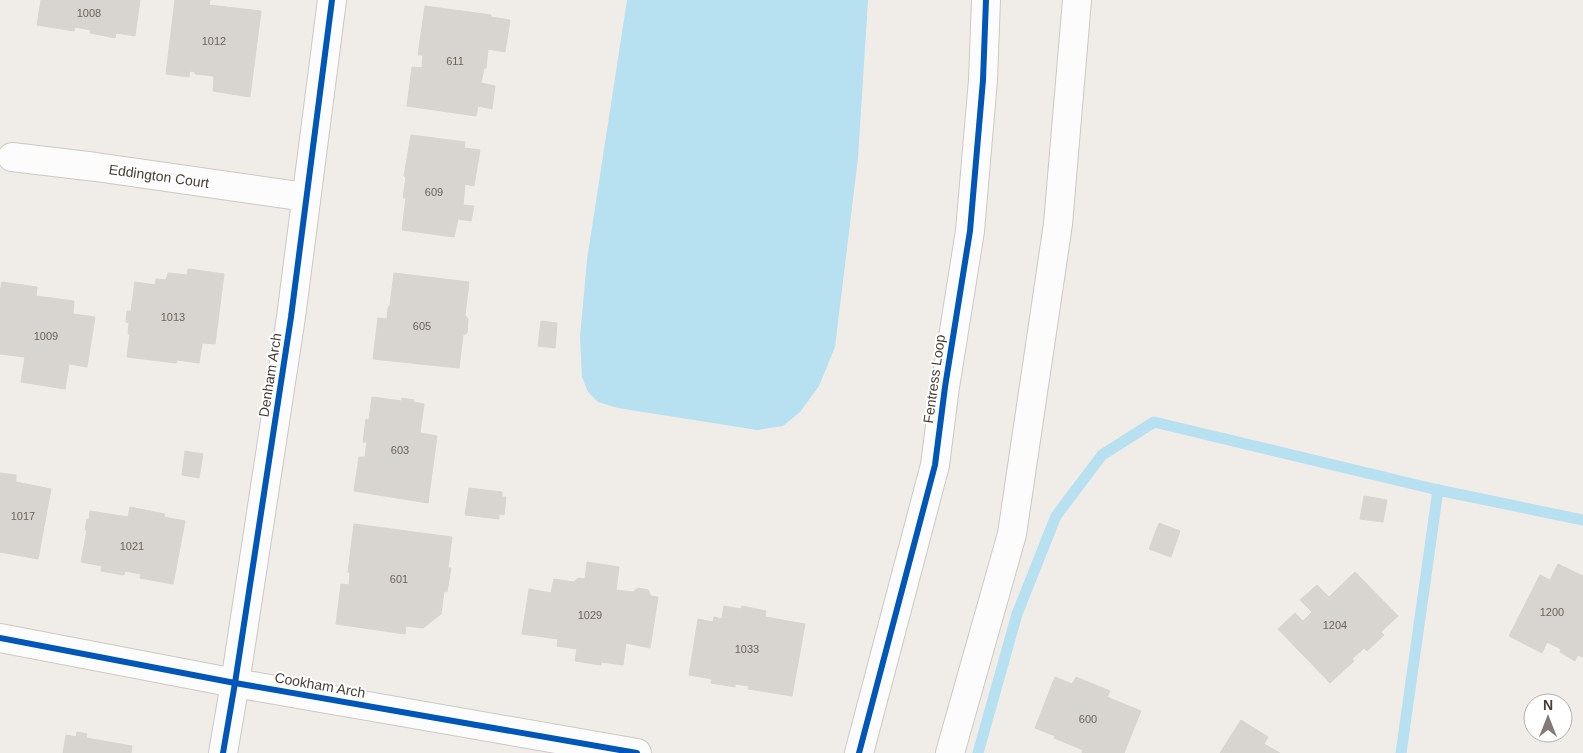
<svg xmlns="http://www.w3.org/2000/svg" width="1583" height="753" viewBox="0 0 1583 753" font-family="Arial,sans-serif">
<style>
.water{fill:#b7e0f0}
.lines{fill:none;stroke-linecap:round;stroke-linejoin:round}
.stream{stroke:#b7e0f0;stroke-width:11}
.building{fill:#d8d4cf;stroke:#d8d4ce}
.minor-casing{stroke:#ccc9c4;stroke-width:30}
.minor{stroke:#fdfcfc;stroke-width:28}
.cycleway-casing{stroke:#fff;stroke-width:9}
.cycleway{stroke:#0057b8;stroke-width:6}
.labels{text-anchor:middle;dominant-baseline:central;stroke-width:4;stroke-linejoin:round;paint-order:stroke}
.number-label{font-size:11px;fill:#6c645c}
.street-label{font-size:14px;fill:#463d34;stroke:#fff}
</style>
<rect width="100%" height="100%" fill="#f0ede8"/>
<path class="water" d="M 627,0 L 868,0 L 858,158 L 835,347 L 819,386 L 800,412 L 783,426 L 757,430 L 618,408 L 598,402 L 588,392 L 582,377 L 580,337 L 587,260 Z"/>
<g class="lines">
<g class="stream">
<path d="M 978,753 L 1017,614 L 1056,516 L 1102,455 L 1154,422 L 1438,490 L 1583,520"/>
<path d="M 1401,753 L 1438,490"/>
</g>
</g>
<g class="building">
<path d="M 41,0 L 140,0 L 135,36 L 116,33 L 115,38 L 90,33 L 91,30 L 75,27 L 74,31 L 37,25 Z"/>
<path d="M 175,0 L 210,0 L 209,5 L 261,11 L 250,97 L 213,91 L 214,76 L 195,74 L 195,72 L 190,71 L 189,77 L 166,74 Z"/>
<path d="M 425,6 L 491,15 L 491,17 L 510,20 L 505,52 L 488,49 L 486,68 L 484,68 L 481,83 L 495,86 L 492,109 L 478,106 L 476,116 L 407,106 L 412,67 L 422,68 L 423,55 L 418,55 Z"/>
<path d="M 411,135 L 465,142 L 464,148 L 480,150 L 474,186 L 465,184 L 463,205 L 474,206 L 471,221 L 458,219 L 454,237 L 402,230 L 406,198 L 403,198 L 406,177 L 404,176 Z"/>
<path d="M 188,269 L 224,274 L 215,344 L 202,343 L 199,363 L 177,360 L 176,363 L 127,357 L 130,334 L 128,334 L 129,323 L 126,322 L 127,311 L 131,311 L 135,282 L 155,285 L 156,279 L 166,280 L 168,273 L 187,275 Z"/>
<path d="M 394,273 L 469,282 L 465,315 L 468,319 L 467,333 L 463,335 L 459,368 L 373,359 L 378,318 L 387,319 L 388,308 L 390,305 Z"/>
<path d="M 2,282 L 37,287 L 36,296 L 74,301 L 73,314 L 95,317 L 87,367 L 69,364 L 65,389 L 21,382 L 25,357 L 0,354 L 0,292 Z"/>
<path d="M 541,321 L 557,323 L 555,348 L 538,346 Z"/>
<path d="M 372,397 L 402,401 L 402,398 L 414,400 L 413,402 L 424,404 L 420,433 L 437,436 L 428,503 L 354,491 L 359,457 L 365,457 L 367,442 L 363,442 L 366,419 L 369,420 Z"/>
<path d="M 185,451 L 203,454 L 199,478 L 182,475 Z"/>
<path d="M 0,473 L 16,475 L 16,482 L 51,489 L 38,559 L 0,552 Z"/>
<path d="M 469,488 L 502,492 L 502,497 L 506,497 L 504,515 L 499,514 L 499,519 L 465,515 Z"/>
<path d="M 1364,496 L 1387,500 L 1383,522 L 1360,519 Z"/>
<path d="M 130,507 L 165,514 L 164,517 L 185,521 L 173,584 L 140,578 L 141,574 L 125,571 L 124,575 L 101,571 L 102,566 L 81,562 L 87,530 L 85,530 L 87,519 L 89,520 L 90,511 L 128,517 Z"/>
<path d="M 1159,523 L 1180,531 L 1171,557 L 1149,549 Z"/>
<path d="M 354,524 L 452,537 L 448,568 L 451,568 L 447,592 L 444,591 L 441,614 L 423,628 L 406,626 L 405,634 L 336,624 L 341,584 L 349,585 L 350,573 L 348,572 Z"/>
<path d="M 587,562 L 619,567 L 616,590 L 633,592 L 638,588 L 648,590 L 651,596 L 658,597 L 650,648 L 626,643 L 623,665 L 601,662 L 601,665 L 575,661 L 577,649 L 557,646 L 558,639 L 522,634 L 529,589 L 551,593 L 554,579 L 574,582 L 578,578 L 585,579 Z"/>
<path d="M 1558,564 L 1583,576 L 1583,657 L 1578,655 L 1575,661 L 1560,652 L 1561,649 L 1547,642 L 1542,653 L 1509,636 L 1540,575 L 1550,580 Z"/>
<path d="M 1355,572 L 1398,616 L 1381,632 L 1384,635 L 1367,651 L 1364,648 L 1352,659 L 1354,661 L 1330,683 L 1278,629 L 1295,613 L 1303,621 L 1312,612 L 1300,600 L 1317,585 L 1329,597 Z"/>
<path d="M 724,606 L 741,609 L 742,606 L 766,611 L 765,617 L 805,624 L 792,696 L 748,689 L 749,686 L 735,684 L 735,687 L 711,683 L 712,679 L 689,675 L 698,619 L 713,622 L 714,617 L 722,619 Z"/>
<path d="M 1055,677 L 1072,684 L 1076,677 L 1110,691 L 1107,697 L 1141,711 L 1124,753 L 1082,753 L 1083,750 L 1054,738 L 1055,736 L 1035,728 Z"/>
<path d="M 1241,720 L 1268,737 L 1264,744 L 1280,753 L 1220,753 Z"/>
<path d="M 77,732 L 87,734 L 86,738 L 132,746 L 131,753 L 63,753 L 66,735 L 76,737 Z"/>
</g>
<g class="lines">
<g class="minor-casing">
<g id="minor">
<path d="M 12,157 L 96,167 L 306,197"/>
<path d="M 0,638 L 235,683 L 637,753"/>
<path d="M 223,753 L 235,683 L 291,317 L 332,0"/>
<path d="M 859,753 L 935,465 L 945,387 L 970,231 L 983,80 L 986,0"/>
<path d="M 950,753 L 1012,534 L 1058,224 L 1077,0"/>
</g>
</g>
<use href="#minor" class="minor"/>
<g class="cycleway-casing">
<g id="cycleway">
<path d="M 0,638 L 235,683 L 637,753"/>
<path d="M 223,753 L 235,683 L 291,317 L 332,0"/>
<path d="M 859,753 L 935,465 L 945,387 L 970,231 L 983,80 L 986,0"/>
</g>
</g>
<use href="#cycleway" class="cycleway"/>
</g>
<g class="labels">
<g class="number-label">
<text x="89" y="13">1008</text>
<text x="214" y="41">1012</text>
<text x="455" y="61">611</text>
<text x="434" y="192">609</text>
<text x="173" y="317">1013</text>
<text x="422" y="326">605</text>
<text x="46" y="336">1009</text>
<text x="400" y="450">603</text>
<text x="23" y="516">1017</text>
<text x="132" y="546">1021</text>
<text x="399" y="579">601</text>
<text x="1552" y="612">1200</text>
<text x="590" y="615">1029</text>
<text x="1335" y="625">1204</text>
<text x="747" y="649">1033</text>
<text x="1088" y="719">600</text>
</g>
<g class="street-label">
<text transform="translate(159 176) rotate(8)">Eddington Court</text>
<text transform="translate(270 375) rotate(-81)">Denham Arch</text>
<text transform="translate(934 379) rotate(-82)">Fentress Loop</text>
<text transform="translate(320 685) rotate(10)">Cookham Arch</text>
</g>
</g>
<g transform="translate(1548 718)"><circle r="24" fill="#ffffff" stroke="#b5b1ae"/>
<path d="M0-4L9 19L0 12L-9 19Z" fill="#827b73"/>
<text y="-8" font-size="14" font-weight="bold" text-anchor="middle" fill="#463d34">N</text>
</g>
</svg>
